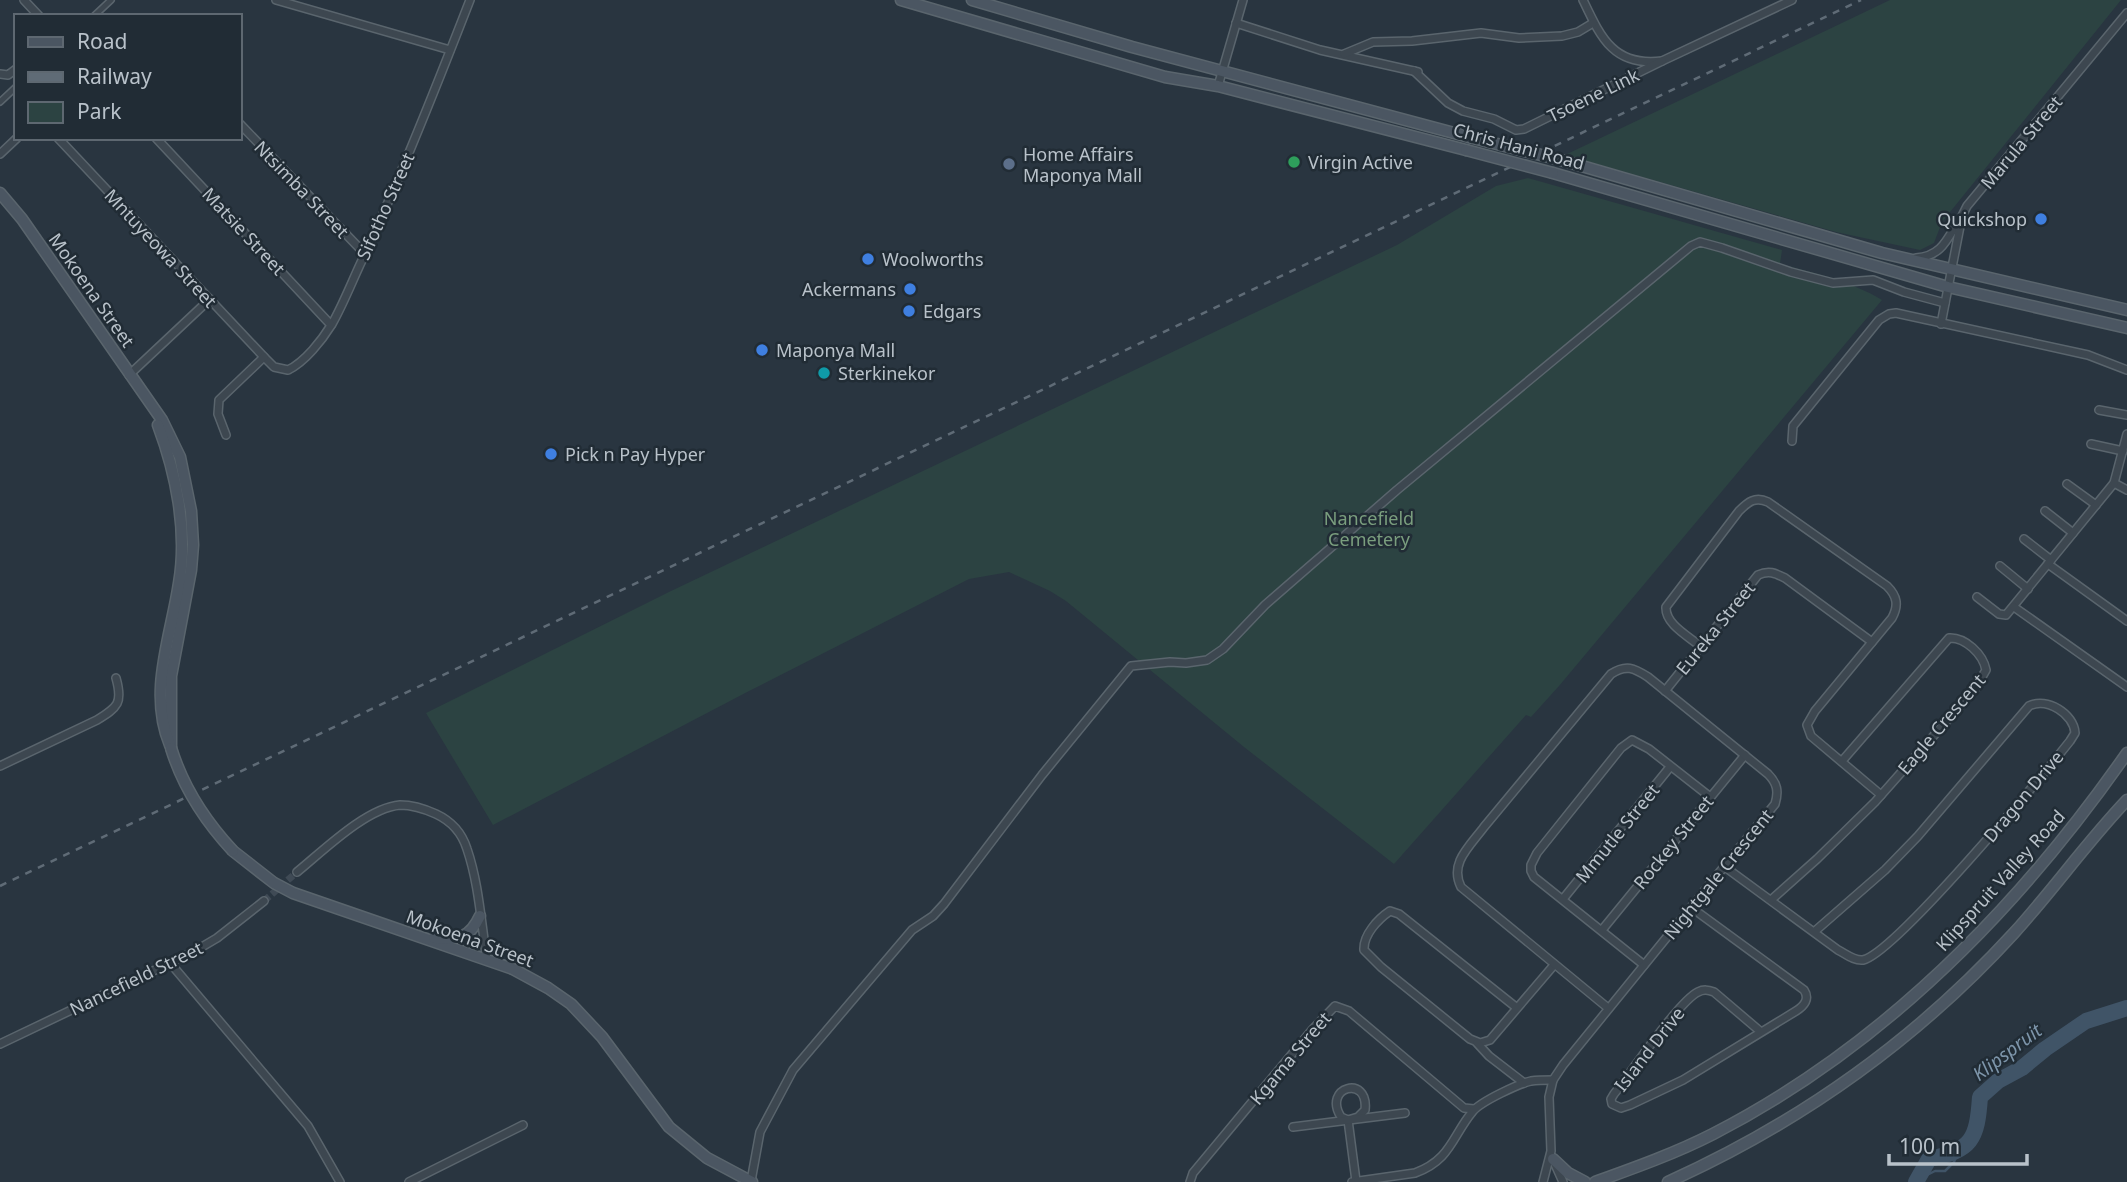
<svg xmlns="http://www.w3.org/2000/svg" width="2127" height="1182" viewBox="0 0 2127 1182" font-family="'Noto Sans',sans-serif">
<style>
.green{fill:#2c4342}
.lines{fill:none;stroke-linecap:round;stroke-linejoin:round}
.stream{stroke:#405467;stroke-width:2.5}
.river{stroke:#405467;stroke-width:16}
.minor-tunnel{stroke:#3f4a55;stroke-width:7;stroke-dasharray:7 3.5;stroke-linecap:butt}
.pedestrian-casing{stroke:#5a656d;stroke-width:8}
.minor-casing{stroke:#5a656d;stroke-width:10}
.secondary-casing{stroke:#5a656d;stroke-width:13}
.pedestrian{stroke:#3d4750;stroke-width:5}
.minor{stroke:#3d4750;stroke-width:7}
.secondary{stroke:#4b5662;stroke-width:10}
.rail{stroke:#5f6b76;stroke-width:2.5;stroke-dasharray:7 7;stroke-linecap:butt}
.secondary-bridge-casing{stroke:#5a656d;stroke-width:13;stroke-linecap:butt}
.secondary-bridge{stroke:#4b5662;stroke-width:10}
.leisure-dot{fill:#2e9e5b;stroke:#212c35;stroke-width:2.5}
.service-dot{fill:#5c6f8a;stroke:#212c35;stroke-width:2.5}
.shop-dot{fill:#3f7fe0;stroke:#212c35;stroke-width:2.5}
.culture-dot{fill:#0f9aa8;stroke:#212c35;stroke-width:2.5}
.labels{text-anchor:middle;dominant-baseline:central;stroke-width:5;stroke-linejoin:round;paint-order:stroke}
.street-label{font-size:18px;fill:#b9c2ca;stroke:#212c35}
.poi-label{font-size:18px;fill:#b9c2ca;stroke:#212c35;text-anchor:start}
.park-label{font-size:18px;fill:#7a9e7e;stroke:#212c35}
.water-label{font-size:19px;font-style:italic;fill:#7d95aa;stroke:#212c35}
</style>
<rect width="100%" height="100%" fill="#293540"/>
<g class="green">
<path d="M 1890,0 L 2121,0 L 1942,222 L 1934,243 L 1920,250 L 1836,232 L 1565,155 Z"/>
<path d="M 1528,178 L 1782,250 L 1780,264 C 1814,273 1851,281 1882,300 L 1559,686 L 1531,717 L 1526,715 L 1394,864 L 1244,747 L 1066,601 L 1050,591 L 1009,572 L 969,579 L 751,690 L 493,825 L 426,713 L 671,591 L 1397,245 L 1496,186 Z"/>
</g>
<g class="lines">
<path class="stream" d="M 1917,1180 L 1935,1171 L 1945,1171 L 1954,1162 L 1958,1151"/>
<path class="river" d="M 1916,1182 L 1929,1159 C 1972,1150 1977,1140 1980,1097 L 1998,1081 L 2022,1068 L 2045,1049 L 2086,1021 L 2127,1008"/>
<path class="minor-tunnel" d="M 264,901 L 297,872"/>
<g class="pedestrian-casing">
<g id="pedestrian">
<path d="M 94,16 L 111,0"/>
<path d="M 0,102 L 16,87"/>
</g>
</g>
<g class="minor-casing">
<g id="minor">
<path d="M 24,0 L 39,16"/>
<path d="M 276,0 L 450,50"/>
<path d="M 1583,0 C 1601,38 1614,67 1662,61 L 1792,0"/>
<path d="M 1236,23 L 1320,50 L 1418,72"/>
<path d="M 1344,54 L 1373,42 L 1412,41 L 1481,33 L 1519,38 L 1562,36 L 1578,32 L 1593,23"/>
<path d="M 1414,71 L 1448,103 L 1463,111 L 1494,119 L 1516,130 L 1524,129 L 1662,61"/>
<path d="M 0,74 L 8,75 L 16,69"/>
<path d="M 1218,86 L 1243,0"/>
<path d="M 240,124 L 365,254"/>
<path d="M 58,138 L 264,357 L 274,367 L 288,370 C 305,362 322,340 332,324 C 345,301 354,276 366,252 C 404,169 437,85 470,0"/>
<path d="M 156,138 L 331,325"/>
<path d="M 0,154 L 17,138"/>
<path d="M 1916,258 C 1942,256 1947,239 1959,220"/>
<path d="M 1941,324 L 1962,216 L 1967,206 L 2127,13"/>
<path d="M 129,375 L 210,299"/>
<path d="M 2099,410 L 2127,415"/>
<path d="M 226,435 L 218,414 L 219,400 L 264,357"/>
<path d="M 1792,441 L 1793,426 L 1879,320 L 1889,314 L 1896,313 L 2088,355 L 2127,370"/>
<path d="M 2091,444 L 2123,451"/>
<path d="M 2114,483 L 2127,490"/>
<path d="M 2067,484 L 2096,505"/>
<path d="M 2045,511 L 2073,533"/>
<path d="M 2024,539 L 2051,560"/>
<path d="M 2048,564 L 2127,621"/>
<path d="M 2000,566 L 2028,589"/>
<path d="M 1977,597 L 1999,614 L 2006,615 L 2114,483 L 2127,434"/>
<path d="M 2014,607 L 2127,687"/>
<path d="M 1700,646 C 1688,636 1665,624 1666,607 L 1739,511 C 1748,502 1755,496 1768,502 L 1887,586 C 1897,596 1899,605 1892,618 L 1815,711 L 1807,725 L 1811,736 L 1881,795"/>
<path d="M 1665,691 L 1758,575 C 1769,570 1775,573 1785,578 L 1872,642"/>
<path d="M 0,766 L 97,720 C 118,707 123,703 116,678"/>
<path d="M 1725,867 L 1838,950 C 1846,954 1854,961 1863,960 C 1895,953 2043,775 2070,741 L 2075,733 C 2074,714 2047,697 2029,706 L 1918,836 L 1885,870 L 1814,932"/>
<path d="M 297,872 C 323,851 366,808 400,805 C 413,805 425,809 436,814 C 451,821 462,833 467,849 C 479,884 481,923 487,960"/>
<path d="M 1563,899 L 1670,767"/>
<path d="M 1771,900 L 1817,859 L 1875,802 L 1975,689 L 1986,670 C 1983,654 1965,637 1949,638 L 1842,761"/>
<path d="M 1692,908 L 1804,990 C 1810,999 1804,1006 1796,1011 L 1683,1080 L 1630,1105 L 1621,1108 L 1612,1104 L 1611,1099 L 1614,1094 C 1630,1074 1679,1001 1698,992 C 1704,989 1708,990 1714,992 L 1761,1032"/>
<path d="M 1602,930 L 1745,755"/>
<path d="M 171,964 L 308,1126 L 340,1182"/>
<path d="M 1644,965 L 1534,877 L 1531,871 L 1531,865 L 1537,853 L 1621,748 L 1632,740 L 1649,749 L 1709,796"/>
<path d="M 1517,1008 L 1399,914 L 1390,911 C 1378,919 1363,935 1364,950 L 1381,967 L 1470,1039 L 1480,1043 L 1490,1040 L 1554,965"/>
<path d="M 1477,1043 L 1489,1056 L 1524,1083"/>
<path d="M 0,1044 L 195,951 L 217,938 L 264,901"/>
<path d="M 1348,1120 L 1358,1117 L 1365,1110 C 1369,1074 1322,1087 1341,1117 L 1348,1120 L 1356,1181"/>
<path d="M 1293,1127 L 1405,1113"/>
<path d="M 1554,1162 L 1563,1182"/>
<path d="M 751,1181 L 760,1132 L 793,1070 L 912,930 L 933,916 L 944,904 L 1042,775 L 1131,666 L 1170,662 L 1186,663 L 1207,660 L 1223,649 L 1265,605 L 1397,490 L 1691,246 L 1700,242 L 1722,248 L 1791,272 L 1833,283 L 1873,280 L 1904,292 L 1945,303"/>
<path d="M 409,1182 L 523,1125"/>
<path d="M 1190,1182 L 1193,1173 L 1312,1030 L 1335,1006 L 1349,1011 L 1464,1108 L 1474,1109"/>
<path d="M 1352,1182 L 1415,1173 C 1451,1160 1452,1136 1473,1111 C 1482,1101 1518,1084 1531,1081 C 1538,1080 1546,1080 1553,1080"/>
<path d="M 1543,1182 L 1551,1151 L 1549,1097 L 1553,1080 L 1563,1065 L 1775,804 C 1779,791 1777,783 1768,774 L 1648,677 C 1634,668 1626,664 1611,674 L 1484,827 C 1470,846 1449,863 1461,887 L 1608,1008"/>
</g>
</g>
<g class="secondary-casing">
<g id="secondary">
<path d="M 901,0 L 1165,77 L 1218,86 L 1466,150"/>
<path d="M 972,0 L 1132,47 L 1469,137"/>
<path d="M 1561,160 L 1882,253 L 2127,310"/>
<path d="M 1553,173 L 1948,287 L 2127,328"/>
<path d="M 0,193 L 22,219 L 162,420 L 180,457 L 191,511 L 193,545 L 191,570 L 171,676 L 171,748"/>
<path d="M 158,425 C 176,473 188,531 179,583 C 171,637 148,692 170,745"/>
<path d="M 233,851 L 274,883 L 293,893 L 513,969 L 548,988 L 571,1004 L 602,1037 L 669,1127 L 707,1158 L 752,1182"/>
<path d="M 434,938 C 457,939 469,940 480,916"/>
<path d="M 1553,1159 L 1568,1173 L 1585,1182"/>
<path d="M 1595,1182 C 1634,1168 1676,1153 1713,1134 C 1884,1046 2018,909 2127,753"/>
<path d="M 1668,1182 C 1799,1123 1917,1039 2014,933 C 2053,890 2087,842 2127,800"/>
</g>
</g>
<use href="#pedestrian" class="pedestrian"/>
<use href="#minor" class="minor"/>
<use href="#secondary" class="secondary"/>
<path class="rail" d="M 0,886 L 1861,0"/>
<g class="secondary-bridge-casing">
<g id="secondary-bridge">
<path d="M 1469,137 L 1561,160"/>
<path d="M 1466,150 L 1553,173"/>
<path d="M 171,748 C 183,787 206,822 233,851"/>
</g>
</g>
<use href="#secondary-bridge" class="secondary-bridge"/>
</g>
<circle class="leisure-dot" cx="1294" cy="162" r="7"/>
<circle class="service-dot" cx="1009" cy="164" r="7"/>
<g class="shop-dot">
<circle cx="2041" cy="219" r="7"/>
<circle cx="868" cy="259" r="7"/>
<circle cx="910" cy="289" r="7"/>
<circle cx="909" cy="311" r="7"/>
<circle cx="762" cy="350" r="7"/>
<circle cx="551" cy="454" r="7"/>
</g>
<circle class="culture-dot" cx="824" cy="373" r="7"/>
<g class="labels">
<g class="street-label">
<text transform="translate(1593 95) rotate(-26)">Tsoene Link</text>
<text transform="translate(2021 142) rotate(-50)">Marula Street</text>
<text transform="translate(1519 146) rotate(15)">Chris Hani Road</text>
<text transform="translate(302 189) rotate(46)">Ntsimba Street</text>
<text transform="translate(385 206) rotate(-66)">Sifotho Street</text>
<text transform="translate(244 231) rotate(47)">Matsie Street</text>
<text transform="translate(161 248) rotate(47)">Mntuyeowa Street</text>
<text transform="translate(92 290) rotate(55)">Mokoena Street</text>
<text transform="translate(1715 628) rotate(-51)">Eureka Street</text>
<text transform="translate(1941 724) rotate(-50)">Eagle Crescent</text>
<text transform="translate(2023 796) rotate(-50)">Dragon Drive</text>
<text transform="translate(1617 833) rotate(-51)">Mmutle Street</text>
<text transform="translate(1673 842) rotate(-51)">Rockey Street</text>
<text transform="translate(1718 874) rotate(-51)">Nightgale Crescent</text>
<text transform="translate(2000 880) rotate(-48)">Klipspruit Valley Road</text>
<text transform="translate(470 938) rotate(20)">Mokoena Street</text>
<text transform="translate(136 978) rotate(-26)">Nancefield Street</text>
<text transform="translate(1649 1049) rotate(-52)">Island Drive</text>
<text transform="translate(1290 1058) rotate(-50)">Kgama Street</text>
</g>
<g class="poi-label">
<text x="1023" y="154">Home Affairs<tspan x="1023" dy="21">Maponya Mall</tspan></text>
<text x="1308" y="162">Virgin Active</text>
<text x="2027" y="219" text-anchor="end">Quickshop</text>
<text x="882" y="259">Woolworths</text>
<text x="896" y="289" text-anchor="end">Ackermans</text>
<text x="923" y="311">Edgars</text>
<text x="776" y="350">Maponya Mall</text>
<text x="838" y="373">Sterkinekor</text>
<text x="565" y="454">Pick n Pay Hyper</text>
</g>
<g class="park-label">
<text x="1369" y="518">Nancefield<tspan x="1369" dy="21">Cemetery</tspan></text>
</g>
<g class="water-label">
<text transform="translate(2007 1052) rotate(-37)">Klipspruit</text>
</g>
</g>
<rect x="14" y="14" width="228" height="126" fill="#212c35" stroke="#5e6871" stroke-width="2"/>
<rect x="28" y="37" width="35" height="10" fill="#4b5662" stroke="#5e6871" stroke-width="2"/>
<text x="77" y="49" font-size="21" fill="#b9c2ca">Road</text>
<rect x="28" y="72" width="35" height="10" fill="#5f6b76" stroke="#5e6871" stroke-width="2"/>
<text x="77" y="84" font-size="21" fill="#b9c2ca">Railway</text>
<rect x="28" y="102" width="35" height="21" fill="#2c4342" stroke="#5e6871" stroke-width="2"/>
<text x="77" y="119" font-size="21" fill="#b9c2ca">Park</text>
<path d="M1889 1154v10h138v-10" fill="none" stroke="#b9c2ca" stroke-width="3.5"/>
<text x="1899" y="1154" font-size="21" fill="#b9c2ca" stroke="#212c35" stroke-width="5" paint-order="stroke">100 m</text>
</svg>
